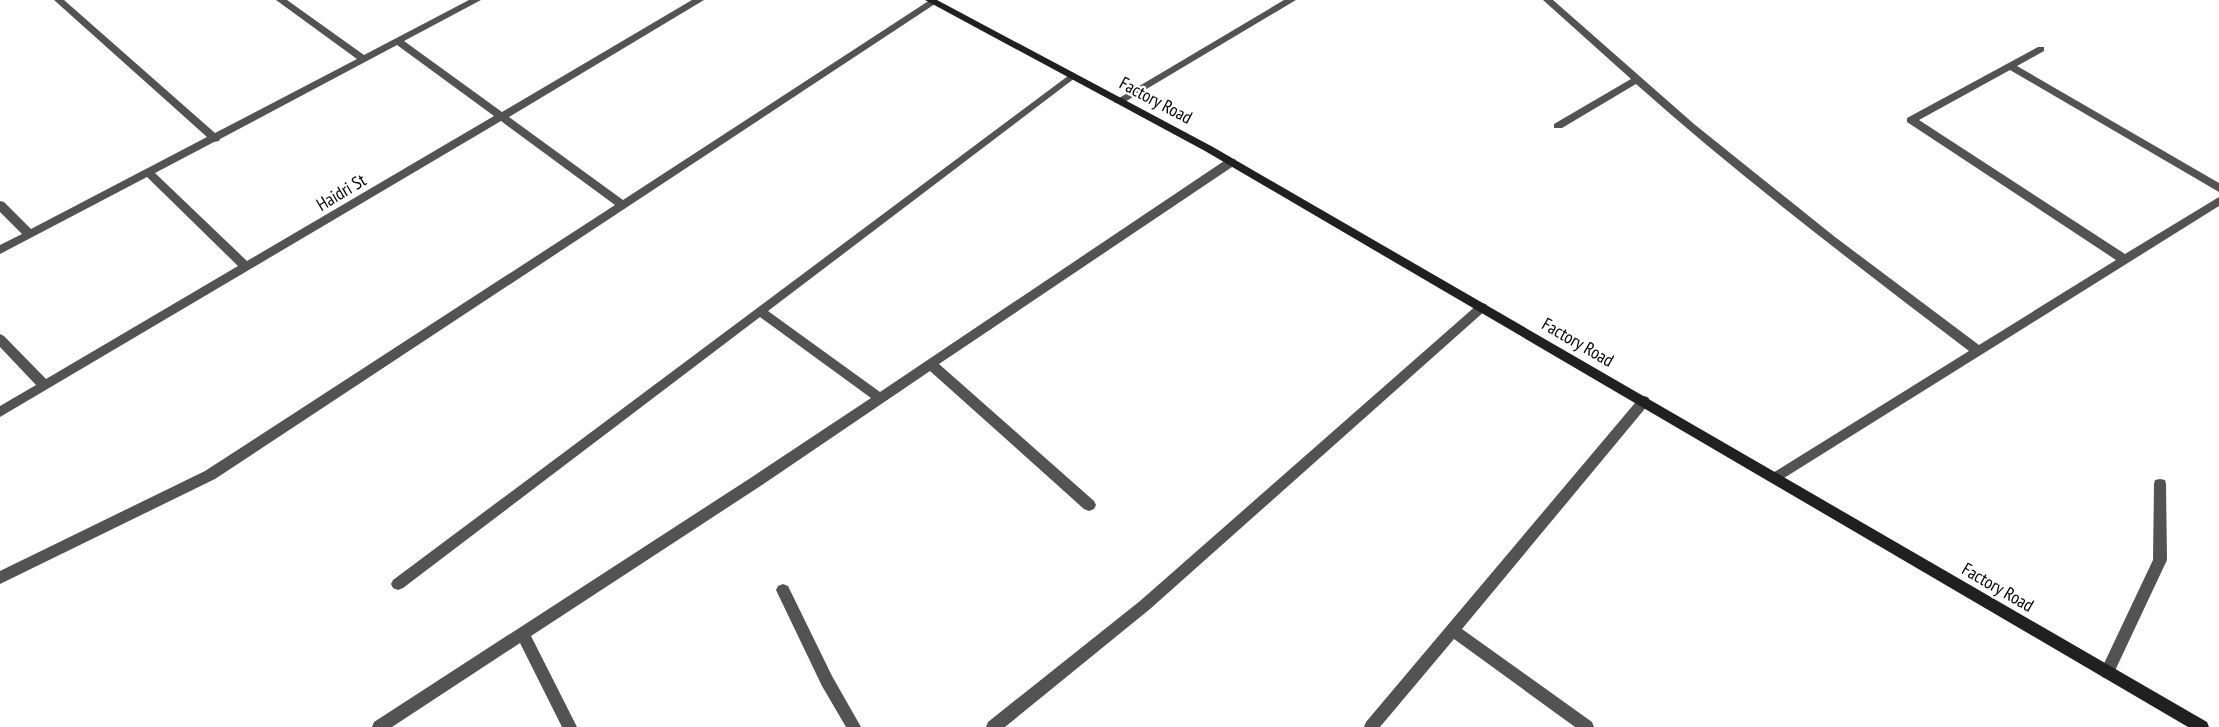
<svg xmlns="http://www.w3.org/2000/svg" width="2219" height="727" viewBox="0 0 2219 727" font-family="'PT Sans Narrow',sans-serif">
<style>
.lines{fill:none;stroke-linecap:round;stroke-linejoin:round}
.lane{fill:#535353;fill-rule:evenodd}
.street{fill:#535353;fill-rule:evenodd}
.secondary{fill:#202020;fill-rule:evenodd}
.labels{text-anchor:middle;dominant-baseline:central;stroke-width:4.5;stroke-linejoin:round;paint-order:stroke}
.street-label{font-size:18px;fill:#000;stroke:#fff}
</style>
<rect width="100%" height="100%" fill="#fff"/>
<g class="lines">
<path class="lane" d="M 783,584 L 788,586 L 832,676 L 861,727 L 846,727 L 822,686 L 776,590 L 778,586 Z"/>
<g class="street">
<path d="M 54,0 L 64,0 L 215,133 L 357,59 L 276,0 L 287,0 L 364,55 L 469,0 L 481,0 L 404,41 L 502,112 L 692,0 L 704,0 L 509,117 L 623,200 L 930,0 L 936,0 L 938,2 L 215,479 L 0,584 L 0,571 L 205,471 L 615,205 L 501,121 L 0,417 L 0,406 L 36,385 L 0,347 L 0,334 L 4,336 L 46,379 L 238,266 L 147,177 L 0,254 L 0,245 L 22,234 L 0,212 L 0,201 L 4,202 L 31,229 L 207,137 ZM 397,45 L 494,116 L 247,261 L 155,173 L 214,142 L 219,141 L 220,139 Z"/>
<path d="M 1284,0 L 1296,0 L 1123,103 L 1115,103 L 1114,101 Z"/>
<path d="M 1543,0 L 1553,0 L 1694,124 L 1835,237 L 1979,345 L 2116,260 L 1907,122 L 1907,118 L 2038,47 L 2044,47 L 2044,51 L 2017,66 L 2219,183 L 2219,192 L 2010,70 L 1919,120 L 2125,254 L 2219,197 L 2219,206 L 1776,483 L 1771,482 L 1770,478 L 1771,474 L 1969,351 C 1856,265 1743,179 1636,84 L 1562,128 L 1554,128 L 1554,124 L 1631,79 Z"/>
<path d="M 1072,73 L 1077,76 L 1075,78 L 768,311 L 880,392 L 1227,159 L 1235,159 L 1236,162 L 1235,165 L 939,364 L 1094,501 L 1096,505 L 1094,509 L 1089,511 L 1084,509 L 930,371 L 762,485 L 531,636 L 577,727 L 562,727 L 520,643 L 392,727 L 372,727 L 374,722 L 752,477 L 871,398 L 760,317 L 403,588 L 398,590 L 393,588 L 391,584 L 393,580 Z"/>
<path d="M 1482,303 L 1486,304 L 1488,307 L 1486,310 L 1150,609 L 1005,727 L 986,727 L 988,722 L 1140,601 L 1478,304 Z"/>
<path d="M 1644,396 L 1648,397 L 1650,401 L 1648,405 L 1462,629 L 1592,722 L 1594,727 L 1575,727 L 1454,639 L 1380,727 L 1364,727 L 1366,722 L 1640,397 Z"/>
<path d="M 2160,479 L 2165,480 L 2166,484 L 2167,560 L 2112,677 L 2107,679 L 2102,677 L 2100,672 L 2153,560 L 2154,484 L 2155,480 Z"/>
</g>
<path class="secondary" d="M 925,0 L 937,0 L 1213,147 L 2207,722 L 2209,727 L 2188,727 L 1205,151 Z"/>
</g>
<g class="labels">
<g class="street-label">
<text transform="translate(1156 100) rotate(28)">Factory Road</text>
<text transform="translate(341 192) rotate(-31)">Haidri St</text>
<text transform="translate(1578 342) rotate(30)">Factory Road</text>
<text transform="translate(1998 587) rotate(30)">Factory Road</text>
</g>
</g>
</svg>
